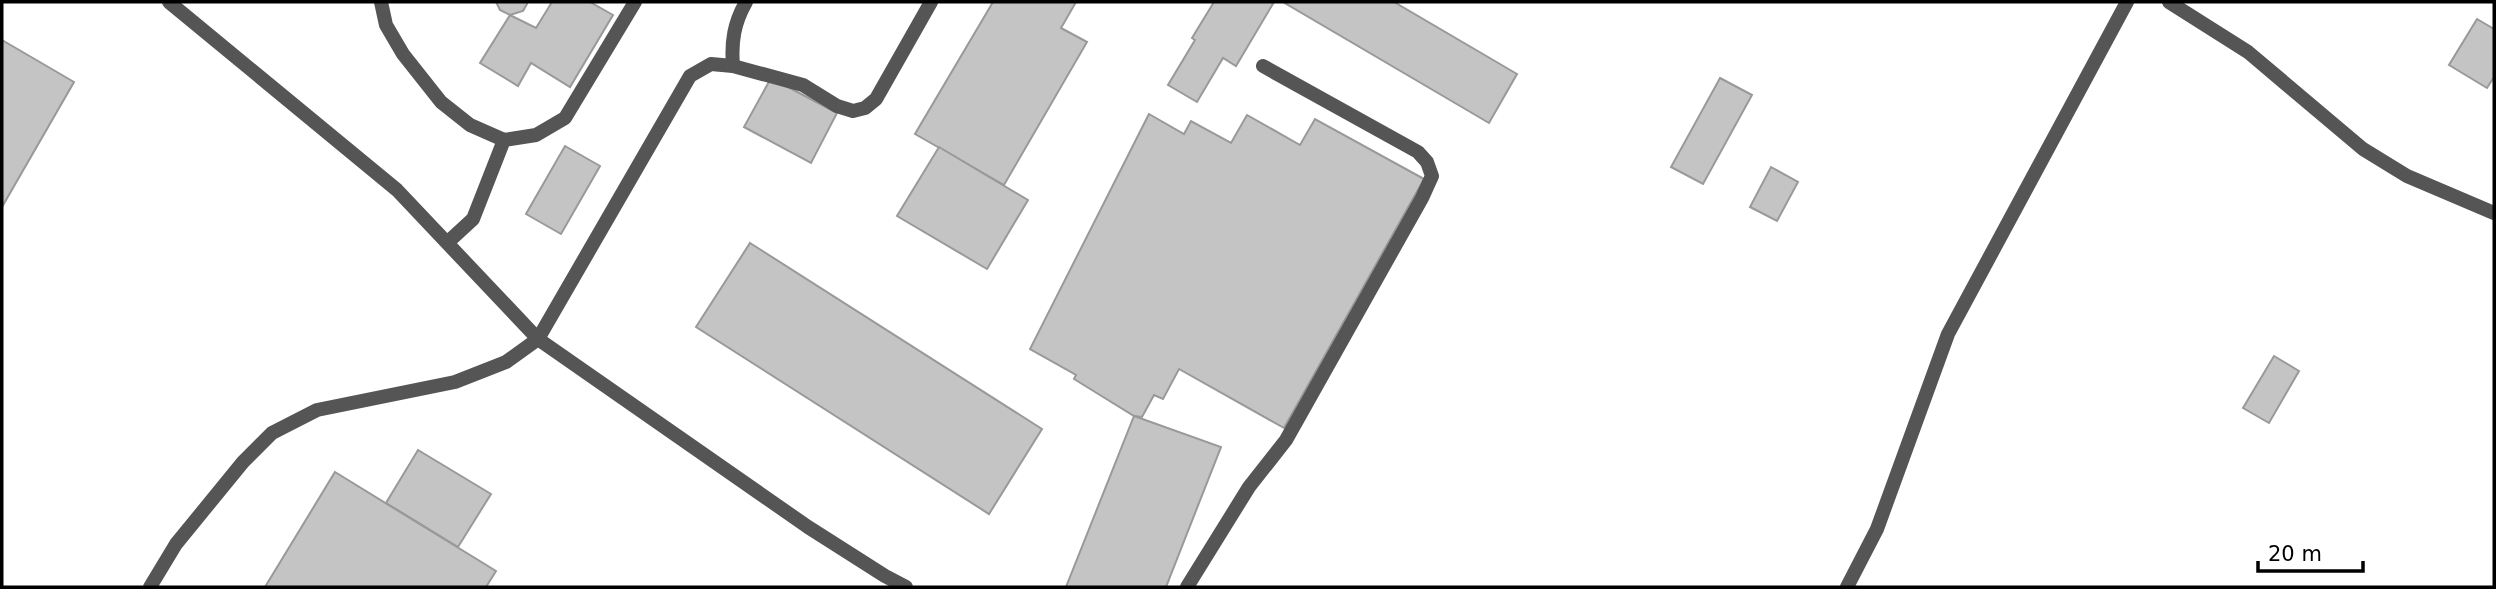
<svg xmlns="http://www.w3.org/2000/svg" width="2496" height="589" viewBox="0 0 2496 589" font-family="'DejaVu Sans',sans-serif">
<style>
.building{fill:#c4c4c4;stroke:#999;stroke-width:2}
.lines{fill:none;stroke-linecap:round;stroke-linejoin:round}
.lane{stroke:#555;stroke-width:14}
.street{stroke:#555;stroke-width:14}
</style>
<rect width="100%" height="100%" fill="#fff"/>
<g class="building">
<path d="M 496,2 L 527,2 L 527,4 L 523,11 L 510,15 L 500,10 Z"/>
<path d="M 552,2 L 590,2 L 613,15 L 570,87 L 531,63 L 518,86 L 480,63 L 510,15 L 536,28 Z"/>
<path d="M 993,2 L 1076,2 L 1061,28 L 1087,42 L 1004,185 L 915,134 Z"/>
<path d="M 1214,2 L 1274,2 L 1236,66 L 1223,58 L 1197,102 L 1168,85 L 1195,40 L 1192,38 Z"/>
<path d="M 1283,2 L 1394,2 L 1517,74 L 1489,123 Z"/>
<path d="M 2477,19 L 2494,29 L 2494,77 L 2487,88 L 2449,65 Z"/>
<path d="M 2,40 L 74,82 L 2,207 Z"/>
<path d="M 771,78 L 837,113 L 811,163 L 744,127 Z"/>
<path d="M 1720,78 L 1752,95 L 1703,184 L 1671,167 Z"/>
<path d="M 1149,114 L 1184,134 L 1191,121 L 1231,143 L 1247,115 L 1300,145 L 1315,119 L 1424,179 L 1284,428 L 1179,369 L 1163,399 L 1154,395 L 1142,417 L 1134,416 L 1074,379 L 1076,375 L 1030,349 Z"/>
<path d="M 565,146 L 600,166 L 561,234 L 526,214 Z"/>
<path d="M 939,147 L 1028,200 L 987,269 L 897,216 Z"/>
<path d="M 1771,167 L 1798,182 L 1777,221 L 1750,207 Z"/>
<path d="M 750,243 L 1042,429 L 989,514 L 696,327 Z"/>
<path d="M 2274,356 L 2299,371 L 2269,423 L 2243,408 Z"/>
<path d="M 1134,416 L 1221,447 L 1166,587 L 1066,587 Z"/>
<path d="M 418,450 L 491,494 L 458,547 L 386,503 Z"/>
<path d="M 335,472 L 496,571 L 486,587 L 265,587 Z"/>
</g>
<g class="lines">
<g class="lane">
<path d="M 381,2 L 386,25 L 403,54 L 441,102 L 470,125 L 504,140"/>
<path d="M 448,242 L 473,219 L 504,140 L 536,135 L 565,118 L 635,2"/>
<path d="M 1187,587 L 1249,487 L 1286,440 L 1422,198 L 1432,176 L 1427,162 L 1418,152 L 1263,66"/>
</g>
<g class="street">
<path d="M 169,2 L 397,190 L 538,339 L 808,527 L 885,576 L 906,587"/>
<path d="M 2169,2 L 2248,52 L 2363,149 L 2407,176 L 2494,213"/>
<path d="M 733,66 C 731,42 734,23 746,2"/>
<path d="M 150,587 L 176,544 L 243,462 L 272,433 L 317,410 L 455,382 L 506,362 L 538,339 L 690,76 L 711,64 L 733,66 L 803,85 L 837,106 L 853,111 L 865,108 L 876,99 L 931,2"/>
<path d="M 1847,587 L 1877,529 L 1948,334 L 2127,2"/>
</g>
</g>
<rect width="2496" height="589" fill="none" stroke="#000000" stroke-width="7"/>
<path d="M2258 561v10h105v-10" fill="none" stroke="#000000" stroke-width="3.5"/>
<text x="2268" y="561" font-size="21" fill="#000000" stroke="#ffffff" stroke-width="5" paint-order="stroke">20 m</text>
</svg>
